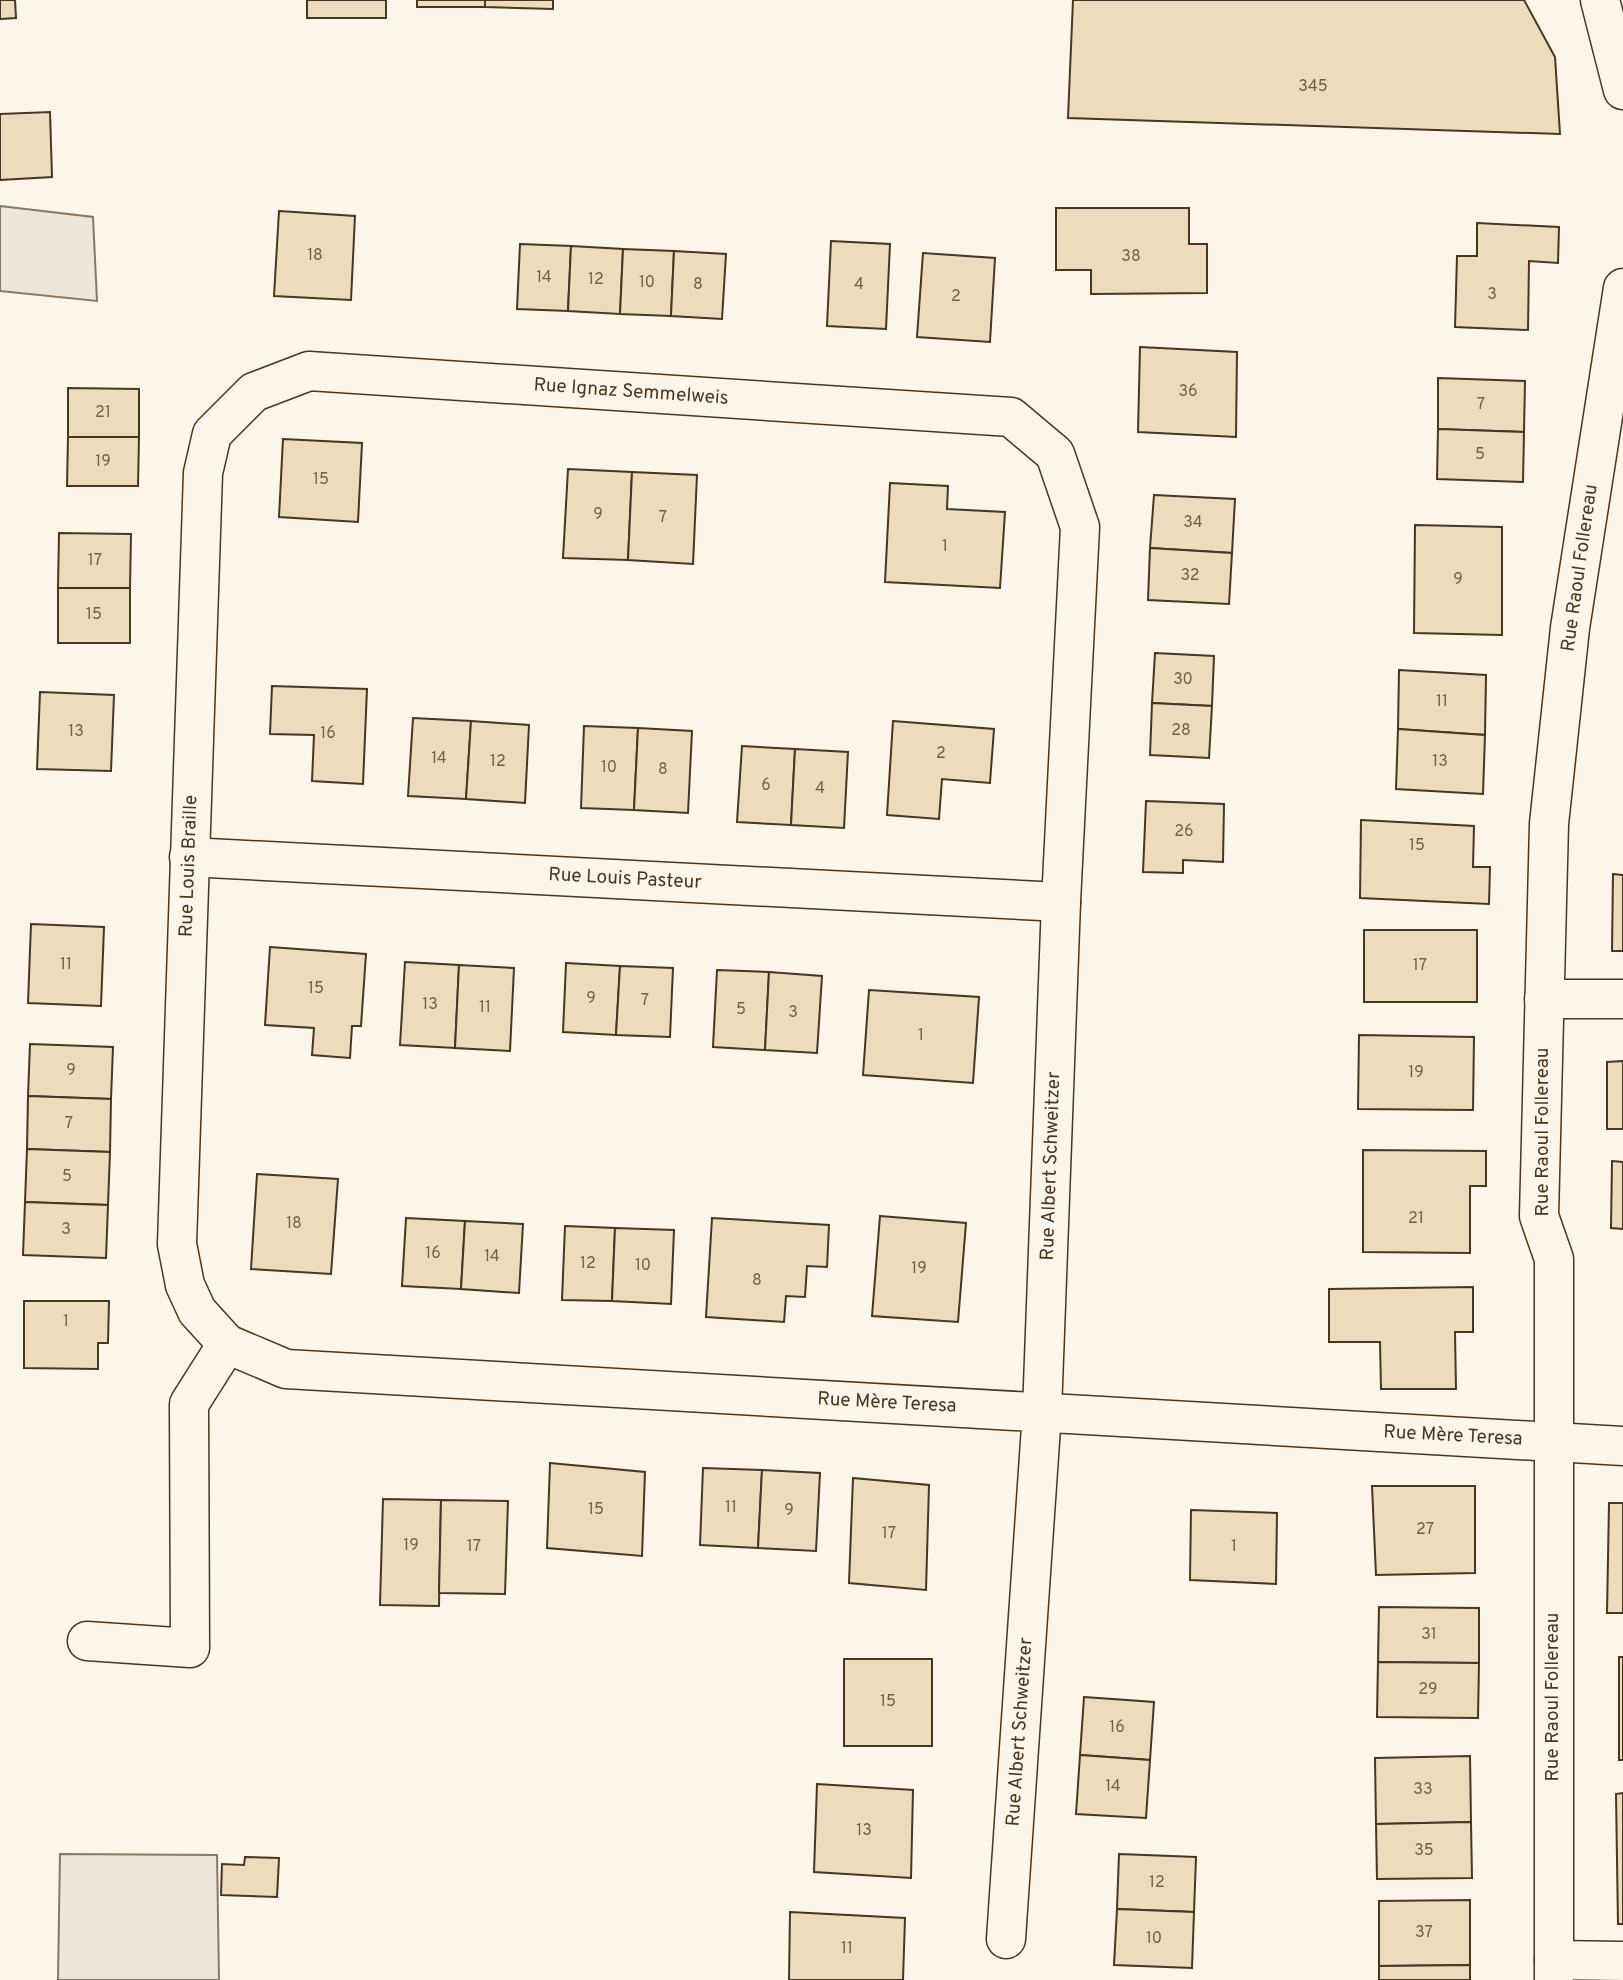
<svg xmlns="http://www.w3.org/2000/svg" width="1623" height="1980" viewBox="0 0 1623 1980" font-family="Overpass,sans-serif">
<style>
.green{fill:#ede6d9;stroke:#887966;stroke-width:2}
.parking{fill:#ede7d9;stroke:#887966;stroke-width:2}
.building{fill:#ecdcbc;stroke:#4a3520;stroke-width:2}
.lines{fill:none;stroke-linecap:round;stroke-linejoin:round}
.minor-casing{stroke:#4a3520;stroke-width:41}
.minor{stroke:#fbf6e9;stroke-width:38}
.labels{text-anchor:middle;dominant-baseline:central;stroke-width:5;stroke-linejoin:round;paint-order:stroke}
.number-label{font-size:16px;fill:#725f47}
.street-label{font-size:19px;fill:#4a3520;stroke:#fbf6e9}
</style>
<rect width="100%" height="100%" fill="#fbf6e9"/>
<path class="green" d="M 0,206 L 93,217 L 97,301 L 0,291 Z"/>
<path class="parking" d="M 60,1854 L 217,1855 L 219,1980 L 58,1980 Z"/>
<g class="building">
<path d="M 0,0 L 15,0 L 16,18 L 0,19 Z"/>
<rect x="307" y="0" width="79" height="18"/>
<rect x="417" y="0" width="68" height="7"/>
<path d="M 485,0 L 553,0 L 553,9 L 485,7 Z"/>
<path d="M 1073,0 L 1524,0 L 1555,57 L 1560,134 L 1068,118 Z"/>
<path d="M 50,112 L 52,177 L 0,180 L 0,114 Z"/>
<path d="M 1056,208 L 1189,208 L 1189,244 L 1207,244 L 1207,293 L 1091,294 L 1091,270 L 1056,270 Z"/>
<path d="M 279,211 L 355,216 L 351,300 L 274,296 Z"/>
<path d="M 1477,223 L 1559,227 L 1558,263 L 1529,261 L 1528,330 L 1455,327 L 1457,256 L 1477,256 Z"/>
<path d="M 831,241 L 890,244 L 886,329 L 827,326 Z"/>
<path d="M 520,244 L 571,246 L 568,311 L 517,309 Z"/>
<path d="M 571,246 L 623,249 L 620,314 L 568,311 Z"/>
<path d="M 623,249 L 674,251 L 671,316 L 620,314 Z"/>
<path d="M 674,251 L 726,254 L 722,319 L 671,316 Z"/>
<path d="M 923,253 L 995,258 L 990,342 L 917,337 Z"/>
<path d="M 1140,347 L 1237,352 L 1236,437 L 1138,432 Z"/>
<path d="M 1438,378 L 1525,381 L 1524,432 L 1438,429 Z"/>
<path d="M 68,388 L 139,389 L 139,437 L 68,437 Z"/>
<path d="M 1438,429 L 1524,432 L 1523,482 L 1437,479 Z"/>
<path d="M 68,437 L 139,437 L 138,486 L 67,486 Z"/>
<path d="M 283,439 L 362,443 L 358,522 L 279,517 Z"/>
<path d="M 568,469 L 632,472 L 628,560 L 563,558 Z"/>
<path d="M 632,472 L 697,475 L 693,564 L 628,560 Z"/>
<path d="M 890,483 L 948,486 L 947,509 L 1005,512 L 1000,588 L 885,582 Z"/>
<path d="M 1154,495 L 1235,499 L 1232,553 L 1150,548 Z"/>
<path d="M 1415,525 L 1502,527 L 1502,635 L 1414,633 Z"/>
<path d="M 59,533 L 131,534 L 130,588 L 58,588 Z"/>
<path d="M 1150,548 L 1232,553 L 1229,604 L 1148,600 Z"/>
<rect x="58" y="588" width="72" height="55"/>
<path d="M 1155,653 L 1214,656 L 1212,706 L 1152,703 Z"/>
<path d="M 1399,670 L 1486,675 L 1485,735 L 1398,729 Z"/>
<path d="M 272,686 L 367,689 L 363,784 L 312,781 L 314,735 L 270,734 Z"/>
<path d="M 40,692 L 114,695 L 111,771 L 37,769 Z"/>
<path d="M 1152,703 L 1212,706 L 1209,758 L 1150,755 Z"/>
<path d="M 413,718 L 471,721 L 466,799 L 408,796 Z"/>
<path d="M 471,721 L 529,725 L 525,803 L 466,799 Z"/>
<path d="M 893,721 L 994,729 L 990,783 L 942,779 L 939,819 L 887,815 Z"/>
<path d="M 584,726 L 638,728 L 634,810 L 581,808 Z"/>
<path d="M 638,728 L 692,731 L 688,813 L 634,810 Z"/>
<path d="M 1398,729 L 1485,735 L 1483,794 L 1396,789 Z"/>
<path d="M 742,746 L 795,749 L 791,825 L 737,822 Z"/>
<path d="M 795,749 L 848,752 L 844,828 L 791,825 Z"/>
<path d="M 1146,801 L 1224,804 L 1223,862 L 1183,860 L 1183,873 L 1143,872 Z"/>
<path d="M 1361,820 L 1474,826 L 1473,867 L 1490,867 L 1489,904 L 1360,898 Z"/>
<path d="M 1613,874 L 1623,875 L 1623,951 L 1612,951 Z"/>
<path d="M 31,924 L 104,927 L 101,1006 L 28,1003 Z"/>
<rect x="1364" y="930" width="113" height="72"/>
<path d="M 270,947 L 366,954 L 361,1026 L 352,1026 L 350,1058 L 312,1055 L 314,1028 L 265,1025 Z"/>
<path d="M 405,962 L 459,965 L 455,1048 L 400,1045 Z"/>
<path d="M 566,963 L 620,966 L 616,1035 L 563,1032 Z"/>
<path d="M 459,965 L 514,968 L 510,1051 L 455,1048 Z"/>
<path d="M 620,966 L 673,968 L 670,1037 L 616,1035 Z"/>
<path d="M 717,970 L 769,972 L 765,1050 L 713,1047 Z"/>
<path d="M 769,972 L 822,976 L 817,1053 L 765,1050 Z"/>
<path d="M 869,990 L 979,997 L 973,1083 L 863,1075 Z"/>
<path d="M 1359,1035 L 1474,1037 L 1473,1110 L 1358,1109 Z"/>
<path d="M 30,1044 L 113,1047 L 111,1099 L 28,1096 Z"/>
<path d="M 1623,1061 L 1623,1129 L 1607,1129 L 1607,1062 Z"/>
<path d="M 28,1096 L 111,1099 L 110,1152 L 27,1149 Z"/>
<path d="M 27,1149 L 110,1152 L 108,1205 L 25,1202 Z"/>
<path d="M 1363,1150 L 1486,1151 L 1486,1186 L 1470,1186 L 1470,1253 L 1363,1252 Z"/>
<path d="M 1612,1161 L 1623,1162 L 1623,1229 L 1611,1228 Z"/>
<path d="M 257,1174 L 338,1179 L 331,1274 L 251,1269 Z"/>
<path d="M 25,1202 L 108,1205 L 106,1258 L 23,1255 Z"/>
<path d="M 880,1216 L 966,1223 L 958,1322 L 872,1316 Z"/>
<path d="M 406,1218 L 465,1221 L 461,1289 L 402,1286 Z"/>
<path d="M 712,1218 L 829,1225 L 827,1267 L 807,1266 L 805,1297 L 786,1296 L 784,1322 L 706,1317 Z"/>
<path d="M 465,1221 L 523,1224 L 519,1293 L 461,1289 Z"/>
<path d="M 565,1226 L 615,1228 L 612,1301 L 562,1300 Z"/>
<path d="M 615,1228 L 674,1230 L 671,1304 L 612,1301 Z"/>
<path d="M 1473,1287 L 1473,1332 L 1455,1332 L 1456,1389 L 1381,1389 L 1380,1342 L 1329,1342 L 1329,1289 Z"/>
<path d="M 24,1301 L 109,1301 L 108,1343 L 98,1343 L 98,1369 L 24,1368 Z"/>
<path d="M 550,1463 L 645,1472 L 642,1556 L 547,1548 Z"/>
<path d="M 703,1468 L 762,1470 L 758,1548 L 700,1545 Z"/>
<path d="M 762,1470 L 820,1473 L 816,1551 L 758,1548 Z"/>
<path d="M 853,1478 L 929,1485 L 926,1590 L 849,1583 Z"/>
<path d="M 1372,1486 L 1475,1486 L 1475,1573 L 1376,1575 Z"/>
<path d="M 383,1499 L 441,1500 L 439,1606 L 380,1605 Z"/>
<path d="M 441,1500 L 508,1501 L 505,1594 L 439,1593 Z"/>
<path d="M 1609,1503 L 1623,1503 L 1623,1613 L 1607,1613 Z"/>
<path d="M 1191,1510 L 1277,1513 L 1276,1584 L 1190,1580 Z"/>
<path d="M 1379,1607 L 1479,1608 L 1479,1663 L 1378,1662 Z"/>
<rect x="1619" y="1657" width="4" height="103"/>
<rect x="844" y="1659" width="88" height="87"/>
<path d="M 1378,1662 L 1479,1663 L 1478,1718 L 1377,1717 Z"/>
<path d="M 1084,1697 L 1154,1702 L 1150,1760 L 1080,1755 Z"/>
<path d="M 1080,1755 L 1150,1760 L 1146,1818 L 1076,1814 Z"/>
<path d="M 1470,1756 L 1471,1822 L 1376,1824 L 1375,1758 Z"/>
<path d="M 817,1784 L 913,1790 L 911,1878 L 814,1872 Z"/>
<path d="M 1623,1793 L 1623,1924 L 1618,1924 L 1616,1794 Z"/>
<path d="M 1471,1822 L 1472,1878 L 1377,1879 L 1376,1824 Z"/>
<path d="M 1119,1854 L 1196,1857 L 1194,1912 L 1117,1909 Z"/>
<path d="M 245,1857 L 279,1858 L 277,1897 L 221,1895 L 222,1864 L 244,1865 Z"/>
<path d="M 1470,1900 L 1470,1965 L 1379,1966 L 1379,1901 Z"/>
<path d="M 1117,1909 L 1194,1912 L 1192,1968 L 1114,1965 Z"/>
<path d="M 790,1912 L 905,1918 L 903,1980 L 789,1980 Z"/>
<path d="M 1470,1965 L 1470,1980 L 1379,1980 L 1379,1966 Z"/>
</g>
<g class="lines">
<g class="minor-casing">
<g id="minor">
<path d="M 1600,0 L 1623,90"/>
<path d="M 189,857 L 1061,902"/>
<path d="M 1544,999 L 1623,999"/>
<path d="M 87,1641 L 190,1648 L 189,1404 L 227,1344"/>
<path d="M 1006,1939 L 1042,1412 L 1061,902 L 1080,527 L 1055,454 L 1011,417 L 309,371 L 254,392 L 212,434 L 203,473 L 177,1244 L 185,1285 L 197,1311 L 227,1344 L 286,1369 C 731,1394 1177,1419 1623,1446"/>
<path d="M 1554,1960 L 1623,1961"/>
<path d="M 1554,1980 L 1554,1259 L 1539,1216 L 1549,824 L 1570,628 L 1623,288"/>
</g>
</g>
<use href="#minor" class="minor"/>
</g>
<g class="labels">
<g class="number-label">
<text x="1313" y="87">345</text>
<text x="315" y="256">18</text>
<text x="1131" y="257">38</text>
<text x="544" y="278">14</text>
<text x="596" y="280">12</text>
<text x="647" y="283">10</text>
<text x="698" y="285">8</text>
<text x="859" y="285">4</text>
<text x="1492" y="295">3</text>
<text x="956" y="297">2</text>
<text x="1188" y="392">36</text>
<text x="1481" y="405">7</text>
<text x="103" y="413">21</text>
<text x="1480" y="455">5</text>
<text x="103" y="462">19</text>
<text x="321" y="480">15</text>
<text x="598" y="515">9</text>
<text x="663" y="518">7</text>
<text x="1193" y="523">34</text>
<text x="945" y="547">1</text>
<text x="95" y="561">17</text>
<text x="1190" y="576">32</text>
<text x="1458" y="580">9</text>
<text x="94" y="615">15</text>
<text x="1183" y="680">30</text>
<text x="1442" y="702">11</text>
<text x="1181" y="731">28</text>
<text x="76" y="732">13</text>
<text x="328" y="734">16</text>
<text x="941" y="754">2</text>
<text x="439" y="759">14</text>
<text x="498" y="762">12</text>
<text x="1440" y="762">13</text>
<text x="609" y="768">10</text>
<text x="663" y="770">8</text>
<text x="766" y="786">6</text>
<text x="820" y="789">4</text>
<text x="1184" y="832">26</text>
<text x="1417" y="846">15</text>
<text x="66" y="965">11</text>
<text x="1420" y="966">17</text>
<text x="316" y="989">15</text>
<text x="591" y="999">9</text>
<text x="645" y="1001">7</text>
<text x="430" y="1005">13</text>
<text x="485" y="1008">11</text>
<text x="741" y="1010">5</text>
<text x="793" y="1013">3</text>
<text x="921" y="1036">1</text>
<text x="71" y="1071">9</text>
<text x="1416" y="1073">19</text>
<text x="69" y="1124">7</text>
<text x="67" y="1177">5</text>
<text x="1416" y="1219">21</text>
<text x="294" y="1224">18</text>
<text x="66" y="1230">3</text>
<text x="433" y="1254">16</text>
<text x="492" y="1257">14</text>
<text x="588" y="1264">12</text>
<text x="643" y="1266">10</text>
<text x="919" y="1269">19</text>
<text x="757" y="1281">8</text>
<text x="66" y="1322">1</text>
<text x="731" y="1508">11</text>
<text x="596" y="1510">15</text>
<text x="789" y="1511">9</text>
<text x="1425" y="1530">27</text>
<text x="889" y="1534">17</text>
<text x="411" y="1546">19</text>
<text x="474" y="1547">17</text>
<text x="1234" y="1547">1</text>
<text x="1429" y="1635">31</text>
<text x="1428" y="1690">29</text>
<text x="888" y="1702">15</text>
<text x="1117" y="1728">16</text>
<text x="1113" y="1787">14</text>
<text x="1423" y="1790">33</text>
<text x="864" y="1831">13</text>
<text x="1424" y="1851">35</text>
<text x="1157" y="1883">12</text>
<text x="1424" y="1933">37</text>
<text x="1154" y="1939">10</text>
<text x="847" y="1949">11</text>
</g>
<g class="street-label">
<text transform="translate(631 392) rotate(4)">Rue Ignaz Semmelweis</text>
<text transform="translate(1580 568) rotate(-82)">Rue Raoul Follereau</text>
<text transform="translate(189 866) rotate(-88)">Rue Louis Braille</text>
<text transform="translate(625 879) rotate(3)">Rue Louis Pasteur</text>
<text transform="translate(1543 1132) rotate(-90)">Rue Raoul Follereau</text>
<text transform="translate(1051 1166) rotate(-88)">Rue Albert Schweitzer</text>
<text transform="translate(887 1403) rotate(3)">Rue Mère Teresa</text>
<text transform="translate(1453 1436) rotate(3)">Rue Mère Teresa</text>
<text transform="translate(1553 1697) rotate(-90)">Rue Raoul Follereau</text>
<text transform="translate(1020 1732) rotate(-86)">Rue Albert Schweitzer</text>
</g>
</g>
</svg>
